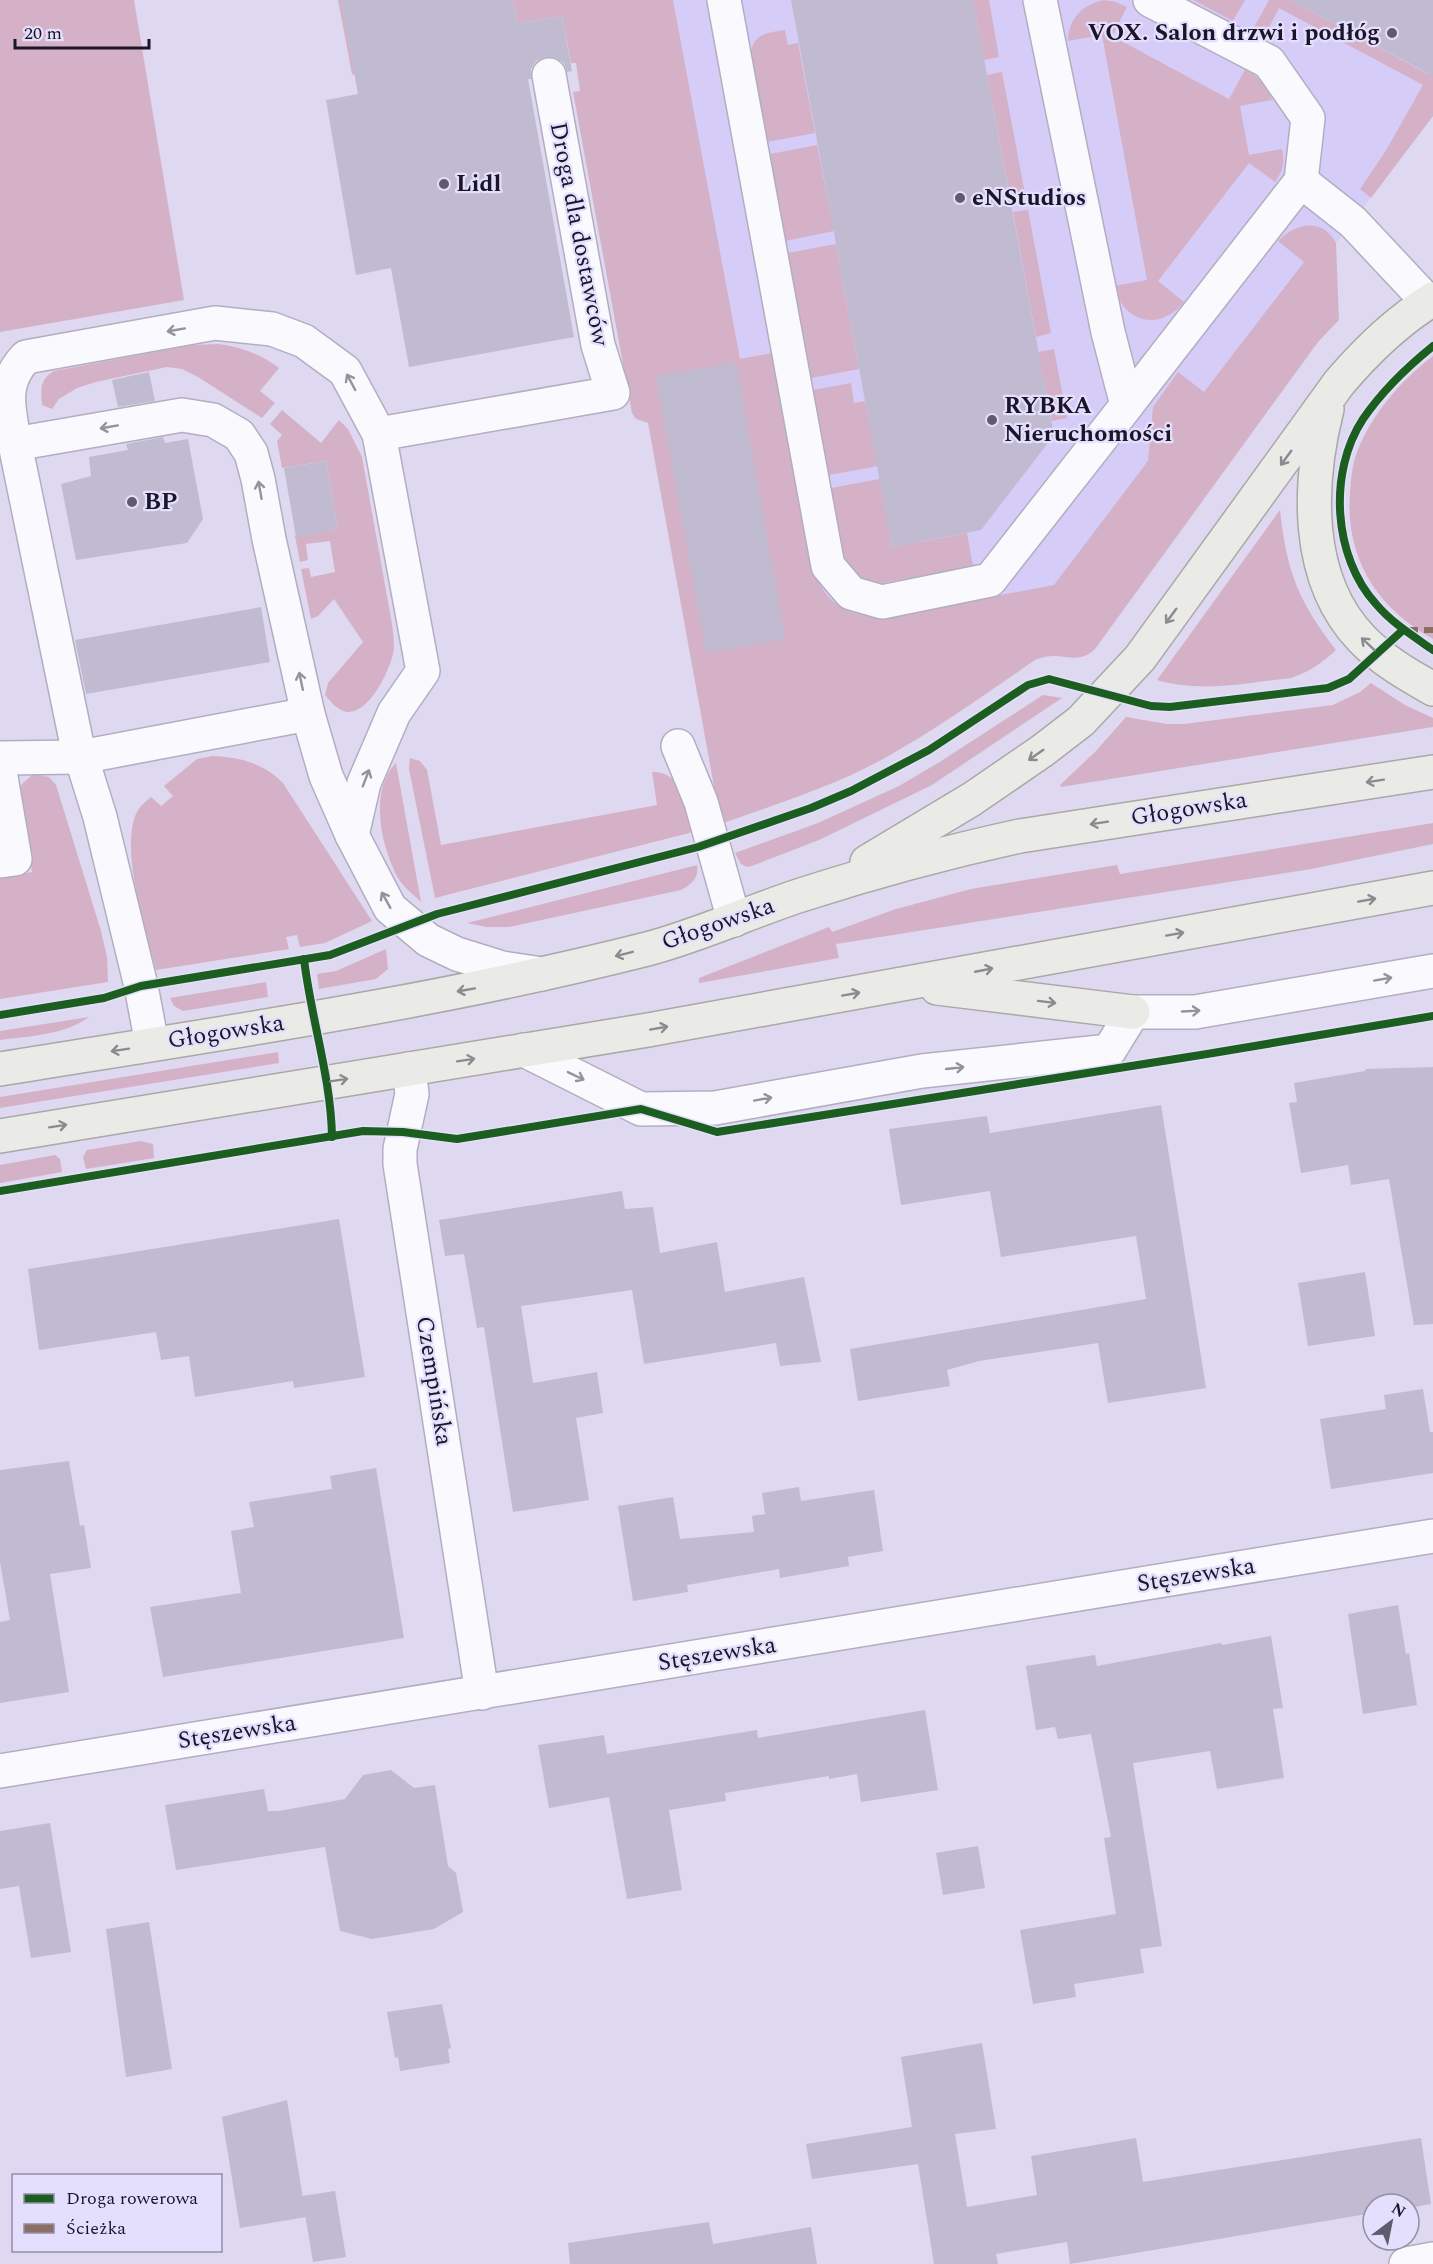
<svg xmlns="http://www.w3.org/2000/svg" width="1433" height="2264" viewBox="0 0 1433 2264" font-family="Spectral,serif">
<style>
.built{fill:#d5ccf7}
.green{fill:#d5b1c8}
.building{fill:#c0bbd1}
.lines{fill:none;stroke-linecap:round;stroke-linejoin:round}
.minor-casing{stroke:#b2aec1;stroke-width:36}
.major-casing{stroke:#a9a8a6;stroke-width:36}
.minor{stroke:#faf9fd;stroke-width:33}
.major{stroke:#eaeae6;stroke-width:33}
.quiet{stroke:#8d6e63;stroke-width:6;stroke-dasharray:12 6;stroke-linecap:butt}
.cycleway-casing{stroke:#e5dffe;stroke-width:11}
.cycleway{stroke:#1b5e20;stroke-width:8}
.oneway{stroke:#95929d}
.oneway2{stroke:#8c8a90}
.poi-dot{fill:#5f5a6e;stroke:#e5dffe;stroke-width:2}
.labels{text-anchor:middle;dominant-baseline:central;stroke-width:4.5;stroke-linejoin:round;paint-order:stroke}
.poi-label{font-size:24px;font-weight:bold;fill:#1a1528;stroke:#e5dffe;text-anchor:start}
.street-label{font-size:24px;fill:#1a1528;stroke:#e5dffe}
</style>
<rect width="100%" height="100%" fill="#ded9f0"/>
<path class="built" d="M 577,0 L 1433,0 L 1433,116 L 1031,643 L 838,780 Z"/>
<g class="green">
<path d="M 0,0 L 134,0 L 184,300 L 0,332 Z"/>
<path d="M 338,0 L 341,0 L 355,75 L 352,74 Z"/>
<path d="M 513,0 L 673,0 L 740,359 L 772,353 L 811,564 C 824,602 844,617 884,617 L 1054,585 L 1148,461 L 1153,407 L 1178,372 L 1204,392 L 1304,262 L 1278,241 C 1296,223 1322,217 1336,243 L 1339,320 L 1318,342 L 1095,649 C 1075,668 1062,648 1035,660 C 986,694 937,729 885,758 C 834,786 777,804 723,823 L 717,803 L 648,423 L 636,419 L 632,413 L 573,92 L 580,91 L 576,63 L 571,63 L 562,16 L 518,23 Z"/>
<path d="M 973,0 L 989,0 L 999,57 L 984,60 Z"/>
<path d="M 1104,0 L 1116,2 L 1127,7 L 1112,36 L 1229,99 L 1245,70 C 1259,76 1267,85 1272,100 L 1240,106 L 1249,155 L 1282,149 C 1285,162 1283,171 1275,182 L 1249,163 L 1158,281 L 1184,302 C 1160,332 1123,323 1114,286 L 1147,280 L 1102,35 L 1068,41 C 1069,18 1082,5 1104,0 Z"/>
<path d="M 1193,0 L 1245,0 L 1233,21 Z"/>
<path d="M 1269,0 L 1290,0 L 1428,74 L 1433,66 L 1433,116 L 1371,198 L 1360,189 L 1385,152 L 1423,85 L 1279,8 L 1264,37 L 1252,31 Z"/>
<path d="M 785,30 L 788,45 L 798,43 L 815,133 L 767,142 L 751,52 C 754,33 768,33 785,30 Z"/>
<path d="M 1002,72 L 1025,194 L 1010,197 L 987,75 Z"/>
<path d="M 817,145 L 834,231 L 785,241 L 770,154 Z"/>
<path d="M 1028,210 L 1051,333 L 1036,337 L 1013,212 Z"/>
<path d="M 836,244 L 859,369 L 811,378 L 788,253 Z"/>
<path d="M 218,344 C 242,347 260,354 279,368 L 260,391 L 275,403 L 262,418 L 198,377 L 182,369 L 167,367 L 96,382 L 77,388 L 59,399 L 52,409 L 42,405 C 41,389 39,380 54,371 L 192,345 Z"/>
<path d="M 1054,349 L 1067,418 L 1052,421 L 1038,352 Z"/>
<path d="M 1433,356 L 1433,639 C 1377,608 1345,558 1350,493 C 1351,479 1352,465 1357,452 C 1372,414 1400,381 1433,356 Z"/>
<path d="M 851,383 L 854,403 L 865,401 L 878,466 L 829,475 L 813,390 Z"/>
<path d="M 282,410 L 321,443 L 339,420 L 348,429 L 362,457 L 392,624 C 393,632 394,640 394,648 C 392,667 370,714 347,712 C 337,710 331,702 325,695 L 328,683 L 363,642 L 334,599 L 318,616 L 311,619 L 301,569 L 309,568 L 311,577 L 335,572 L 330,541 L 306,544 L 308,560 L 300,562 L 295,536 L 338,529 L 326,461 L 282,468 L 277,441 L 282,435 L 270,424 Z"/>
<path d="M 880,479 L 892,547 L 967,533 L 973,566 L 883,583 C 875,582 868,582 860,578 C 838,566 836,511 831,488 Z"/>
<path d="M 1280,510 C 1287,573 1298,600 1336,650 C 1322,663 1309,672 1291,678 C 1246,683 1201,693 1157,680 Z"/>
<path d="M 1371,683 L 1405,705 L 1433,718 L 1433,727 L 1061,787 L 1060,785 L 1095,752 L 1126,717 L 1167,724 L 1184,724 L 1333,705 L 1360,692 Z"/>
<path d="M 1043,695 L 1062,698 L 932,785 L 819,840 L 752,866 L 747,867 L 741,864 L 735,853 L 818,823 L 899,786 L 938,763 Z"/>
<path d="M 212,756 C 240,757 263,763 283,783 L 372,921 L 325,943 L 300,947 L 297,935 L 286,937 L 289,949 L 156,970 C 146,930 120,852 136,814 C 139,807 145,802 151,797 L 161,806 L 173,796 L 164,786 L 197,759 Z"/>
<path d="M 410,758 L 420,761 L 427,770 L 441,845 L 657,805 L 652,772 C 683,770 687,810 693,832 L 435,898 L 409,769 Z"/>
<path d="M 396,763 L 421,902 C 414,895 403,887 398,878 C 382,847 368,792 396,763 Z"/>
<path d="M 33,774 L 49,777 L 56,785 L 101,931 L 107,957 L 108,982 L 0,999 L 0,878 L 32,872 L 19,794 L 21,785 Z"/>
<path d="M 1433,823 L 1433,844 L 1311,869 L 836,944 L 839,958 L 699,983 L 699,978 L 829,927 L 832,932 L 896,909 L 971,889 L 1117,865 L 1120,874 Z"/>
<path d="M 697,865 C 699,878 692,884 681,890 L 509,927 L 486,927 L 467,923 Z"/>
<path d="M 386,949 L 388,969 L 376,979 L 319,989 L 317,974 L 336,971 Z"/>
<path d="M 266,982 L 268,997 L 183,1011 L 174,1006 L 170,998 Z"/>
<path d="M 89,1017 C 64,1035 31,1036 0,1040 L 0,1031 Z"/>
<path d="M 278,1052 L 279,1063 L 0,1108 L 0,1097 Z"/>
<path d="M 141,1141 L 153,1144 L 154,1158 L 86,1169 L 83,1157 L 87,1150 Z"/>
<path d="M 55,1155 L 60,1159 L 62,1172 L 0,1183 L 0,1165 Z"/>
</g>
<g class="building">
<path d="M 341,0 L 513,0 L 518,23 L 562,16 L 572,71 L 567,72 L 564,63 L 556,58 L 545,57 L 536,61 L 531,69 L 531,79 L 528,79 L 574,337 L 409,367 L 391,268 L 356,275 L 326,100 L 358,94 Z"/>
<path d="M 791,0 L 973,0 L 1054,435 L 981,530 L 892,547 Z"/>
<path d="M 1290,0 L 1433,0 L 1433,76 Z"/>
<path d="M 736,362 L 785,639 L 706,653 L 656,376 Z"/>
<path d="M 149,372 L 155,401 L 118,407 L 112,380 Z"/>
<path d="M 163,437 L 165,443 L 188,439 L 203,519 L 187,543 L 76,560 L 61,484 L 91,476 L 89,457 L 128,450 L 126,444 Z"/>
<path d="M 326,461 L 338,529 L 296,537 L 284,468 Z"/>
<path d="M 261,607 L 270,662 L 86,694 L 75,640 Z"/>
<path d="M 1433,1067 L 1433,1324 L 1414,1325 L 1389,1179 L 1351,1185 L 1348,1165 L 1301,1173 L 1289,1103 L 1297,1102 L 1294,1083 L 1365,1071 L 1366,1069 Z"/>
<path d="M 1161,1105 L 1206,1388 L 1108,1403 L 1098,1343 L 979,1361 L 947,1370 L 950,1386 L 858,1401 L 850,1349 L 1146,1299 L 1136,1236 L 1001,1257 L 990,1191 L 901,1205 L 889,1129 L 987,1116 L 990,1133 Z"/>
<path d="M 622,1191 L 625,1209 L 653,1207 L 660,1253 L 717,1242 L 725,1292 L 804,1277 L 821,1362 L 780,1366 L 776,1343 L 644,1364 L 632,1290 L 521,1306 L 533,1383 L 597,1372 L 603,1413 L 576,1418 L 589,1500 L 513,1512 L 484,1327 L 477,1328 L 464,1254 L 445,1256 L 439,1220 Z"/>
<path d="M 339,1219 L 365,1377 L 294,1388 L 293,1381 L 195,1397 L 189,1356 L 161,1360 L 156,1332 L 39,1350 L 28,1269 Z"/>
<path d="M 1365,1272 L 1375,1336 L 1308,1346 L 1298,1283 Z"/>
<path d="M 1423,1389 L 1430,1432 L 1433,1432 L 1433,1473 L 1331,1489 L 1320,1419 L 1386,1409 L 1384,1395 Z"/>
<path d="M 69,1461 L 80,1526 L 84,1525 L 91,1568 L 50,1574 L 69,1692 L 0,1703 L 0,1622 L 10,1620 L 0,1562 L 0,1470 Z"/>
<path d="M 376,1468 L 404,1638 L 163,1677 L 150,1607 L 241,1593 L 231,1531 L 254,1527 L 249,1502 L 332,1489 L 330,1476 Z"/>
<path d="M 799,1487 L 801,1501 L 874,1490 L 883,1551 L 848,1557 L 849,1566 L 780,1578 L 779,1569 L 687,1585 L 688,1592 L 633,1601 L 618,1506 L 673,1497 L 680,1539 L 754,1532 L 752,1516 L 765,1514 L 762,1493 Z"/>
<path d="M 1398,1605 L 1406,1654 L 1409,1653 L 1417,1705 L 1363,1714 L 1348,1614 Z"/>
<path d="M 1271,1636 L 1283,1708 L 1273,1709 L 1284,1778 L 1217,1789 L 1210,1751 L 1133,1763 L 1162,1946 L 1140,1949 L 1144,1973 L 1074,1984 L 1076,1997 L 1033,2004 L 1020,1930 L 1116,1914 L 1104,1838 L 1111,1837 L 1091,1734 L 1058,1739 L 1055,1727 L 1036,1730 L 1026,1666 L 1095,1655 L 1097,1666 L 1221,1643 L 1222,1645 Z"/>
<path d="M 925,1710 L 938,1790 L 861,1802 L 857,1774 L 829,1779 L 829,1776 L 725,1793 L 726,1801 L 669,1810 L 682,1890 L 627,1899 L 609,1797 L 549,1808 L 538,1745 L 604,1735 L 607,1754 L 757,1730 L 758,1738 Z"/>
<path d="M 391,1770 L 414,1788 L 435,1785 L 448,1866 L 456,1873 L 463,1912 L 434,1929 L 372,1939 L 340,1931 L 325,1847 L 176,1870 L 165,1805 L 264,1789 L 268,1811 L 279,1811 L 345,1799 L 363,1775 Z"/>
<path d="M 50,1823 L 71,1952 L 31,1958 L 19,1886 L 0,1889 L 0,1831 Z"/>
<path d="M 978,1846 L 985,1888 L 943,1895 L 936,1853 Z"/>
<path d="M 149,1922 L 172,2069 L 126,2077 L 106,1929 Z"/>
<path d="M 442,2004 L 451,2048 L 448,2049 L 450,2063 L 400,2071 L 398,2057 L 395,2058 L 387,2012 Z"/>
<path d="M 982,2043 L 996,2129 L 955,2134 L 967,2207 L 1037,2195 L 1031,2156 L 1136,2138 L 1143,2182 L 1421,2138 L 1431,2204 L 1409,2208 L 1409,2204 L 1373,2204 L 1373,2213 L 1070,2264 L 1067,2242 L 996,2254 L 998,2264 L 934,2264 L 918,2164 L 812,2179 L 806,2144 L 912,2127 L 901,2057 Z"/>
<path d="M 287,2100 L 306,2217 L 240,2228 L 222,2117 Z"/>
<path d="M 335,2191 L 346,2257 L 313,2262 L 302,2196 Z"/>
<path d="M 709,2222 L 713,2244 L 811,2227 L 817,2264 L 570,2264 L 568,2243 Z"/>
</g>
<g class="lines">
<g class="minor-casing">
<g id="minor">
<path d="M 724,0 L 828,566 L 851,593 L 882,602 L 990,580 L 1127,405 L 1108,332 L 1040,0"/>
<path d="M 1301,181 L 1353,222 L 1428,302"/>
<path d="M 1127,405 L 1301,181 L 1308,118 L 1269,62 L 1150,0"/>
<path d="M 379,434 L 613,393 L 598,345 L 549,75"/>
<path d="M 15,444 C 9,409 0,384 26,357 L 215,323 L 272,329 L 304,341 L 345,371 L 379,434 L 423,671 L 394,713 L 364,783 L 352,835"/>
<path d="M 678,746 L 701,802 L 734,920"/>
<path d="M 0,758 L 81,757 L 308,714"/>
<path d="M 0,771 L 15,859 L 0,861"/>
<path d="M 152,1044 L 141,986 L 100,817 L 76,740 L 15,444 L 182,415 L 213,420 L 239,435 L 251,453 L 258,479 L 269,539 L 308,714 L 326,776 L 352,835 L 390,908 L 428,940 L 457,954 L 502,968 L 542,974"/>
<path d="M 524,1050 L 641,1109 L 715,1108 L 922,1071 L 1109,1051 L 1133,1012 L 1195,1012 L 1433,971"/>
<path d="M 409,1069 L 412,1094 L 400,1149 L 400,1164 L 482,1693"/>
<path d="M 0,1771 L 1433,1536"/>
<path d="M 1406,2264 L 1433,2259"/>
</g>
</g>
<g class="major-casing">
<g id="major">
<path d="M 1327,409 C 1308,484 1304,579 1362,639 C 1382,660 1408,675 1433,689"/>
<path d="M 867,862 L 972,799 L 1042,751 L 1081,721 L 1140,658 L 1339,383 C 1367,350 1397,321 1433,299"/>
<path d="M 937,988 L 1133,1012"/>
<path d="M 0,1069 C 216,1034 435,1003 647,949 C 700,935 749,912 801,895 C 873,872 946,852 1020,836 L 1433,772"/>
<path d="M 0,1136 L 648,1030 L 1433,888"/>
</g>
</g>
<use href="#minor" class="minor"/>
<use href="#major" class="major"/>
<path class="quiet" d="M 1406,630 L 1433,630"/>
<g class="cycleway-casing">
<g id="cycleway">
<path d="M 1433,346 C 1407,367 1382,391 1363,419 C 1328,472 1333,557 1376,604 C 1392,623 1413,636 1433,650"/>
<path d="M 304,959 C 311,1019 331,1077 332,1137"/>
<path d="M 0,1015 L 104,998 L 141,986 L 330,955 L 437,914 L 698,847 L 811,808 L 851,791 L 929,750 L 1028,685 L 1049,679 L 1151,706 L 1170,707 L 1328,688 L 1349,679 L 1403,630"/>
<path d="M 0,1191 L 363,1131 L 403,1132 L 457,1139 L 641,1109 L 717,1132 L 1207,1054 L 1433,1016"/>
</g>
</g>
<use href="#cycleway" class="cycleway"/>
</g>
<defs><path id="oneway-shaft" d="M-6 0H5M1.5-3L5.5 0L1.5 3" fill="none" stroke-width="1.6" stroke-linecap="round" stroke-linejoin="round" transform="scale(1.5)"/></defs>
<g class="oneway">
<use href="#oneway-shaft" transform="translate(176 330) rotate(170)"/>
<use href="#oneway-shaft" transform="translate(351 382) rotate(-118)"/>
<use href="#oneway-shaft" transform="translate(109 427) rotate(170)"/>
<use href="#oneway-shaft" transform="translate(260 490) rotate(-100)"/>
<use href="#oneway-shaft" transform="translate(301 681) rotate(-102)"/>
<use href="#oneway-shaft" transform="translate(366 778) rotate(-69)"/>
<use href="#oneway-shaft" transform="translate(386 900) rotate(-119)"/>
<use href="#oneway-shaft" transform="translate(1383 979) rotate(-10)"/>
<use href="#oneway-shaft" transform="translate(1191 1011) rotate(-3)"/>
<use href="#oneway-shaft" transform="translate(955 1068) rotate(-6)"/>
<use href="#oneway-shaft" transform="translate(576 1076) rotate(26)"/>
<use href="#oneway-shaft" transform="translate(763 1099) rotate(-10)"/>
</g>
<g class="oneway2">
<use href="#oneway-shaft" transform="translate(1286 458) rotate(126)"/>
<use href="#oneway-shaft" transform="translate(1171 616) rotate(126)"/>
<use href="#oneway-shaft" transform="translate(1368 644) rotate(-137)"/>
<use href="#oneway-shaft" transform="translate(1036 755) rotate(145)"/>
<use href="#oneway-shaft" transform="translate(1375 781) rotate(171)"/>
<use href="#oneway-shaft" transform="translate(1099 823) rotate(171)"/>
<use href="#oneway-shaft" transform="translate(1367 900) rotate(-10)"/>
<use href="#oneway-shaft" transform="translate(1175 934) rotate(-10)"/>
<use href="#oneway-shaft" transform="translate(624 954) rotate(166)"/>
<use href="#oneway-shaft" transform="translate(984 970) rotate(-11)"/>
<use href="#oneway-shaft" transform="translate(466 990) rotate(170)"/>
<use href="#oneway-shaft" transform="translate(851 994) rotate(-10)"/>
<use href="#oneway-shaft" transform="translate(1047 1002) rotate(7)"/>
<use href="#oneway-shaft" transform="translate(659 1028) rotate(-10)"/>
<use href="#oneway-shaft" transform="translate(120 1050) rotate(171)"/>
<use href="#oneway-shaft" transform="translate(466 1060) rotate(-9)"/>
<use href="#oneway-shaft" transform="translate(339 1080) rotate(-9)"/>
<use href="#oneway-shaft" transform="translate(58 1126) rotate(-9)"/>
</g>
<g class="poi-dot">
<circle cx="1392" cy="33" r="6"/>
<circle cx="444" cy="184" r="6"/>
<circle cx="960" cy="198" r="6"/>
<circle cx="992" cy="420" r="6"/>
<circle cx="132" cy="502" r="6"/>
</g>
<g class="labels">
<g class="poi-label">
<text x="1380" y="33" text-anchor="end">VOX. Salon drzwi i podłóg</text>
<text x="456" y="184">Lidl</text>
<text x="972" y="198">eNStudios</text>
<text x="1004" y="406">RYBKA<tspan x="1004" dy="28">Nieruchomości</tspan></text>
<text x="144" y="502">BP</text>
</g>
<g class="street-label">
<text transform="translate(579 234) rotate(79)">Droga dla dostawców</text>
<text transform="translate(1189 809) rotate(-9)">Głogowska</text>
<text transform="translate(718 924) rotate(-19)">Głogowska</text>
<text transform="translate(226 1032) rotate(-9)">Głogowska</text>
<text transform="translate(434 1381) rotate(81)">Czempińska</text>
<text transform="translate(1196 1575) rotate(-9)">Stęszewska</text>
<text transform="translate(717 1654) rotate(-9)">Stęszewska</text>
<text transform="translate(237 1732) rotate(-9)">Stęszewska</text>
</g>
</g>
<rect x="12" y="2174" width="210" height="78" fill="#e5dffe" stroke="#948ea8" stroke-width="1.5"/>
<rect x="24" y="2194" width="30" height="9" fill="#1b5e20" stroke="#948ea8" stroke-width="1.5"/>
<text x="66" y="2204" font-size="18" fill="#1a1528">Droga rowerowa</text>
<rect x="24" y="2224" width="30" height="9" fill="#8d6e63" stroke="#948ea8" stroke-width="1.5"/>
<text x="66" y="2234" font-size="18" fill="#1a1528">Ścieżka</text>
<g transform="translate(1391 2222) rotate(32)"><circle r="28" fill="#e5dffe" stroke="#948ea8" stroke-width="1.5"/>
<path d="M0-4.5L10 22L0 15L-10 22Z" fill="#5f5a6e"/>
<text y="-9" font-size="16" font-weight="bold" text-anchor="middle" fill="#1a1528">N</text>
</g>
<path d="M15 39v9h134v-9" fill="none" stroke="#1a1528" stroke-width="3"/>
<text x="24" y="39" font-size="18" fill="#1a1528" stroke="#e5dffe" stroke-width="4.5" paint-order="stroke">20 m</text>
</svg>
